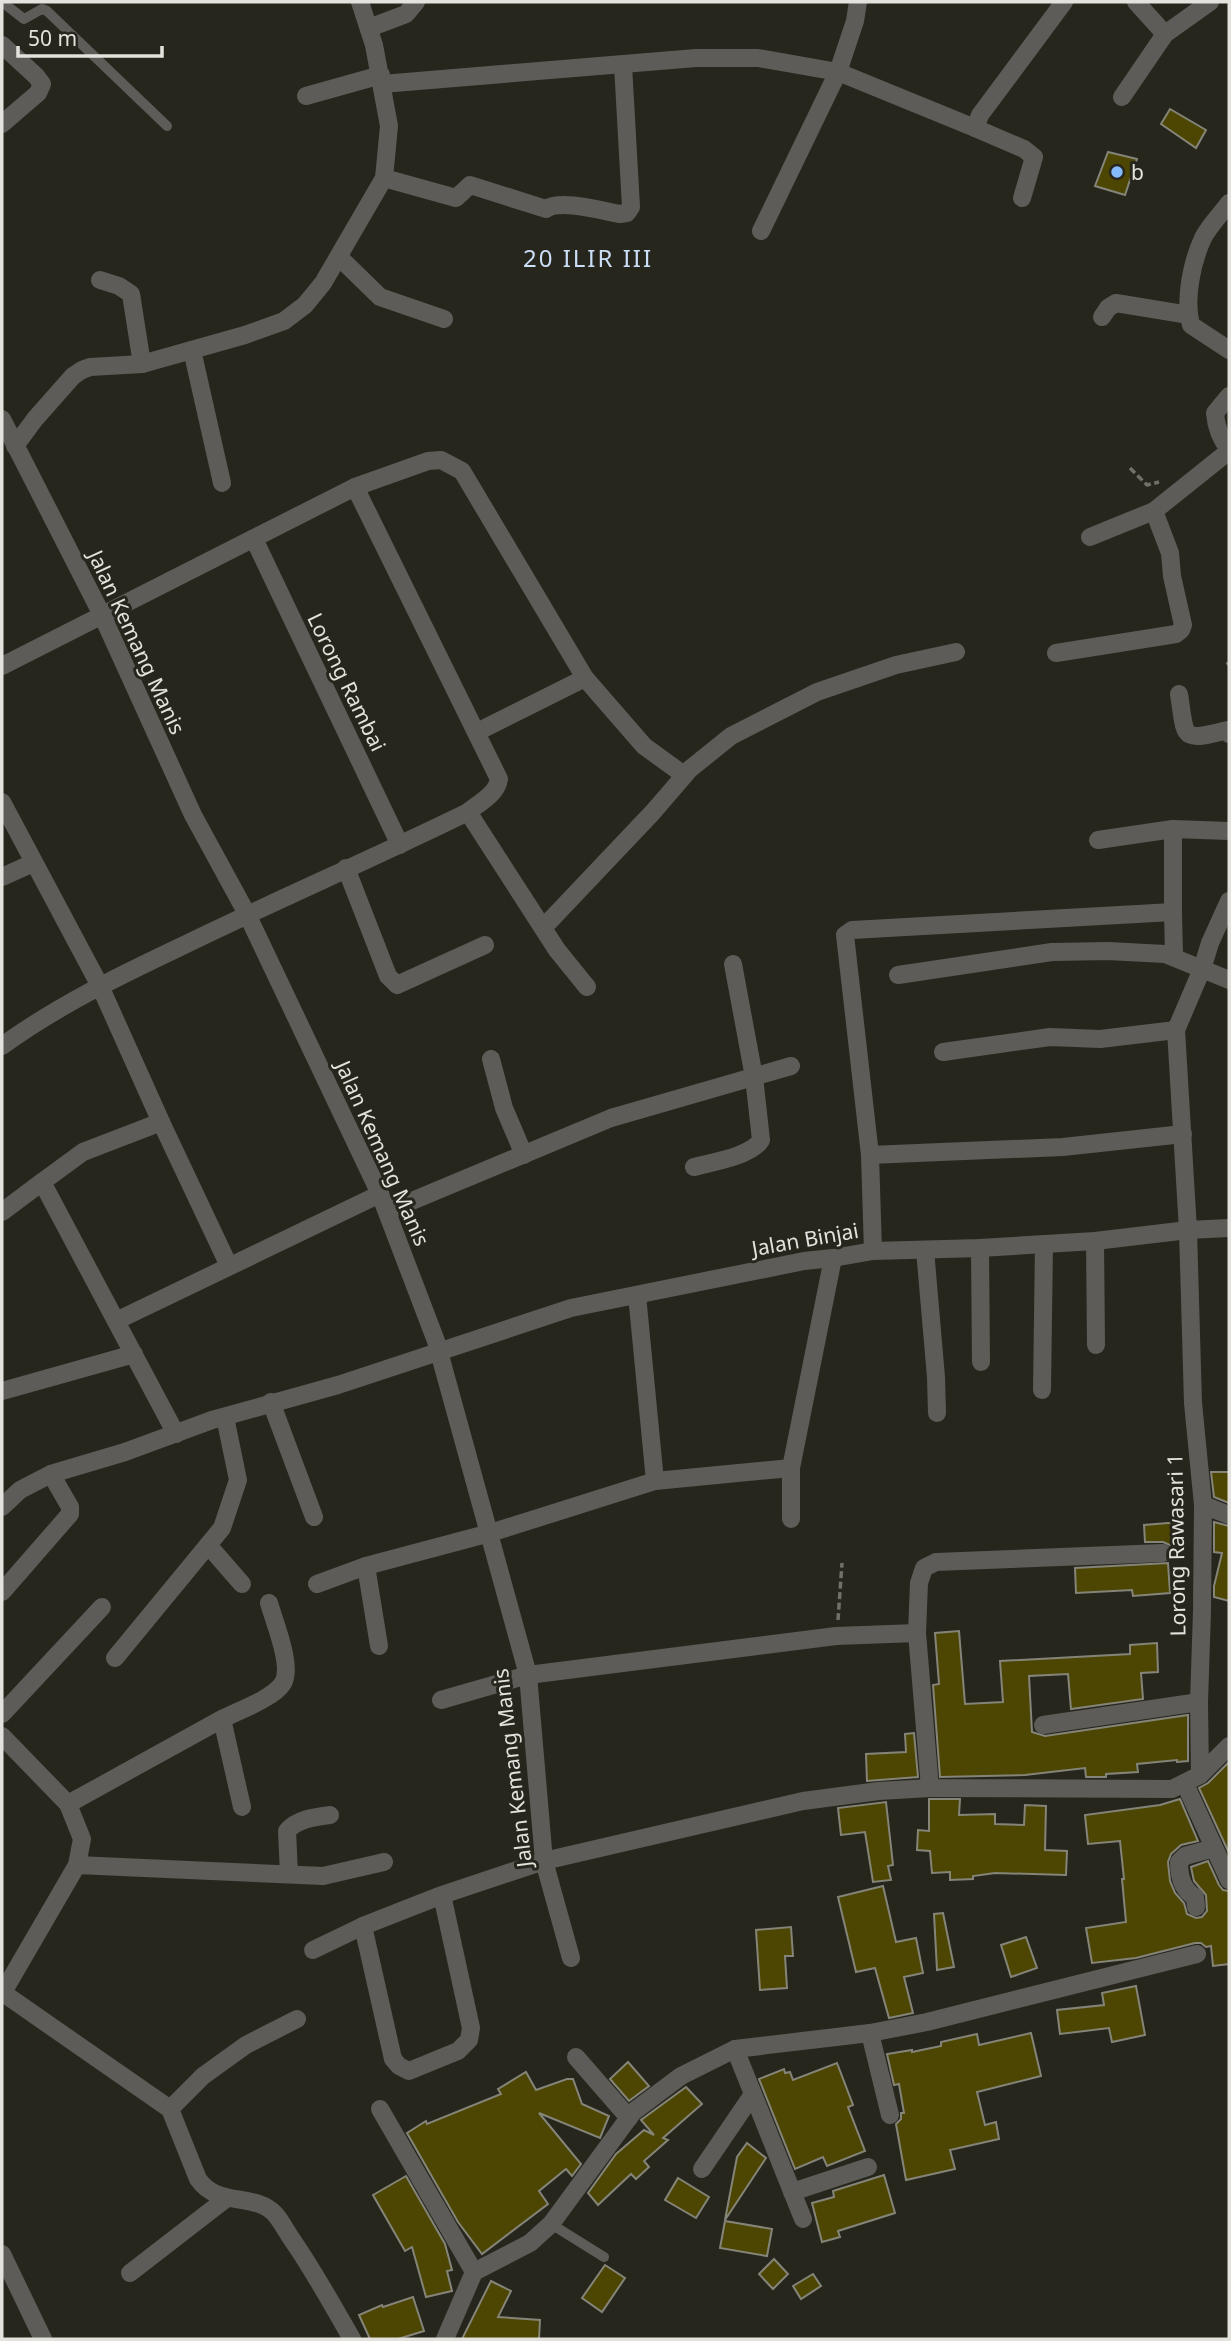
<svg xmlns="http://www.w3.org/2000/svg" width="1231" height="2341" viewBox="0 0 1231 2341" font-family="'Noto Sans',sans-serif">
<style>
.building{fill:#4c4602;stroke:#858479;stroke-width:2}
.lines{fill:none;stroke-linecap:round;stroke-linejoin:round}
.path{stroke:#706f68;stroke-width:3.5;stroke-dasharray:7 3.5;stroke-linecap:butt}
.service{stroke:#5d5c58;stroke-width:10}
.minor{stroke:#5d5c58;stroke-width:18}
.poi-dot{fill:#85bbfb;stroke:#27261d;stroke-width:2.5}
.labels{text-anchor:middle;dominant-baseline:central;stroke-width:6;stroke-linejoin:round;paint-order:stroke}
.poi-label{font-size:21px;fill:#e3e2dc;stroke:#27261d;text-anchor:start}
.street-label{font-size:21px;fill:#e3e2dc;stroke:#27261d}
.quarter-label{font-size:24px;letter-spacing:2px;fill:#cadef7;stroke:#27261d}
</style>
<rect width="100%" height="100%" fill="#27261d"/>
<g class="building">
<path d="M 1170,109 L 1206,130 L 1196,148 L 1161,124 Z"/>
<path d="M 1108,152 L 1137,159 L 1125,195 L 1095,186 Z"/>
<path d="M 1211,1472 L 1229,1472 L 1229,1503 L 1214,1497 Z"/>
<path d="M 1180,1522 L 1181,1546 L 1172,1546 L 1163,1542 L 1145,1542 L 1144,1525 Z"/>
<path d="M 1214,1522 L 1229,1526 L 1229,1601 L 1214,1597 L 1214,1586 L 1222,1553 L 1214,1552 Z"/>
<path d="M 1168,1563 L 1170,1593 L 1133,1596 L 1132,1590 L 1076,1593 L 1075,1568 Z"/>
<path d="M 959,1631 L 965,1704 L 1003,1702 L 1000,1661 L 1130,1654 L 1130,1645 L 1157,1643 L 1158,1672 L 1141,1673 L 1143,1699 L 1071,1709 L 1068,1674 L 1029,1676 L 1032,1732 L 1045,1736 L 1188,1715 L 1188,1761 L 1177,1762 L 1177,1760 L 1137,1764 L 1138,1772 L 1106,1774 L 1106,1777 L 1086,1777 L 1085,1768 L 1025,1775 L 940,1777 L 933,1685 L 939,1684 L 935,1633 Z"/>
<path d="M 914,1733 L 918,1777 L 867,1781 L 866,1754 L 906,1752 L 905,1734 Z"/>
<path d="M 1229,1762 L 1229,1853 L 1199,1788 L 1208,1783 Z"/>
<path d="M 929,1799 L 960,1799 L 959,1815 L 995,1814 L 995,1824 L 1024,1825 L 1025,1805 L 1046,1806 L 1045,1850 L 1067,1851 L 1066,1875 L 995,1873 L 973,1876 L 973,1879 L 950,1880 L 950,1872 L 932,1873 L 930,1851 L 917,1850 L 918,1830 L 929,1831 Z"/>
<path d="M 1180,1799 L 1198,1841 L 1181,1845 L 1171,1854 L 1168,1862 L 1170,1881 L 1175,1893 L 1184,1903 L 1187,1914 L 1196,1918 L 1202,1917 L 1207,1911 L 1206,1895 L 1194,1881 L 1191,1867 L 1208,1861 L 1219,1885 L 1223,1890 L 1229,1891 L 1229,1964 L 1213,1966 L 1211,1946 L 1206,1947 L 1201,1943 L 1195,1943 L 1136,1958 L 1092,1963 L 1086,1928 L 1126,1922 L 1122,1879 L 1124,1879 L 1120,1841 L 1088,1844 L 1085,1815 L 1160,1805 Z"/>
<path d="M 886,1802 L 893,1865 L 888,1866 L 891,1880 L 873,1882 L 865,1832 L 841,1835 L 838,1808 Z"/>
<path d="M 883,1886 L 896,1942 L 916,1938 L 923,1973 L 904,1977 L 913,2013 L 889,2018 L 875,1968 L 856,1972 L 838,1897 Z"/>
<path d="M 943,1913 L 954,1967 L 937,1970 L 934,1914 Z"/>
<path d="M 791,1927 L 793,1956 L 785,1956 L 787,1988 L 760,1990 L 756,1930 Z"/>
<path d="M 1026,1937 L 1037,1968 L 1011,1977 L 1001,1945 Z"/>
<path d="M 1136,1986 L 1145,2035 L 1112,2042 L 1109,2028 L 1060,2034 L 1057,2010 L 1104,2005 L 1102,1993 Z"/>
<path d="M 1031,2033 L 1041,2076 L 977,2092 L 985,2125 L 996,2122 L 999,2139 L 950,2150 L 955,2169 L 906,2180 L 896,2124 L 901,2119 L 901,2113 L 904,2113 L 899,2084 L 894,2085 L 887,2054 L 912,2050 L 912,2052 L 941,2046 L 941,2042 L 977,2034 L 979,2045 Z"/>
<path d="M 628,2062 L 649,2086 L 629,2101 L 610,2079 Z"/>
<path d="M 837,2063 L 853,2105 L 848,2107 L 865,2151 L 827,2166 L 823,2157 L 795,2169 L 759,2079 L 784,2069 L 785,2073 L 790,2072 L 793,2080 Z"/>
<path d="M 526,2072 L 536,2090 L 567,2079 L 573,2079 L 582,2104 L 609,2116 L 600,2138 L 539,2113 L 581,2164 L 572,2176 L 566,2169 L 539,2191 L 548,2204 L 482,2254 L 458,2222 L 407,2133 L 426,2121 L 427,2124 L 501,2094 L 498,2089 Z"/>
<path d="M 686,2087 L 702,2104 L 663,2138 L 668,2140 L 644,2161 L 649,2167 L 636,2179 L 631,2174 L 598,2205 L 588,2193 L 616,2154 L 644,2130 L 654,2135 L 641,2120 Z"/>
<path d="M 747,2143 L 766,2158 L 725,2220 L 737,2157 Z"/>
<path d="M 884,2175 L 895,2213 L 838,2231 L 840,2237 L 822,2242 L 812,2203 L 834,2197 L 833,2191 Z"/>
<path d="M 406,2176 L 445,2244 L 452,2270 L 447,2271 L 452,2291 L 426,2297 L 412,2247 L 405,2251 L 373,2195 Z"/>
<path d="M 678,2178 L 709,2197 L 696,2218 L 665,2200 Z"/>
<path d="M 725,2221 L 772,2229 L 767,2256 L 720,2248 Z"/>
<path d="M 774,2259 L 788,2274 L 773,2289 L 759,2274 Z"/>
<path d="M 605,2265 L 625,2278 L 602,2312 L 582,2298 Z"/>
<path d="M 813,2274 L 821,2286 L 801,2299 L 793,2286 Z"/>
<path d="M 491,2281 L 511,2291 L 498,2317 L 540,2320 L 539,2339 L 462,2339 Z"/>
<path d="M 413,2297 L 424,2331 L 398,2339 L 370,2339 L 359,2315 L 382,2305 L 383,2307 Z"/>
</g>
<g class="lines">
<g class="path">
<path d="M 1130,468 L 1147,485 L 1159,482"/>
<path d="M 1227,662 L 1229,665"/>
<path d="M 838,1620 L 842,1563"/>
</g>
<g class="service">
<path d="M 2,2 L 24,19 L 42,9 L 47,11 L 167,126"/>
<path d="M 551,2224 L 604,2257"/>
</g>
<g class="minor">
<path d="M 1136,2 L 1165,34"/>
<path d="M 369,28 L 406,14 L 416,2"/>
<path d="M 2,45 L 36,76 L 42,84 L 38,93 L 2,124"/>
<path d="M 382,84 L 696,58 L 758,58 L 838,72 L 975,128 L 980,115 L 1064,2"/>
<path d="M 306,96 L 381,75"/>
<path d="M 1122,97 L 1165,34 L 1210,2"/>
<path d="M 975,128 L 1024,149 L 1034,157 L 1022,198"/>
<path d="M 384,178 L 456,198 L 470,185 L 546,209 C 561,199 602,211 620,214 L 627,213 L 631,207 L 623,65"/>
<path d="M 1229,203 C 1221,214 1209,226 1203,238 C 1192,262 1184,299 1191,325 L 1229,350"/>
<path d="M 761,231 L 838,72 L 855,21 L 858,2"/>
<path d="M 339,257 L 380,297 L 444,319"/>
<path d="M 100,280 L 119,286 L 131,294 L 142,364"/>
<path d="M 1102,317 L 1108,308 L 1116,303 L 1189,315"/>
<path d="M 192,350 L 222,483"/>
<path d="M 1229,396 L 1215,413 C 1216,427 1220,438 1229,449"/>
<path d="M 2,419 L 102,615 L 193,815 L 247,914 L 380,1194 L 436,1341 L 528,1675 L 544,1861 L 571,1958"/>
<path d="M 15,446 L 35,419 L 73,376 L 82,370 L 90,367 L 142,364 L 245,335 L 284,321 L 305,305 L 323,283 L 384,178 L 389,126 L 374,45 L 360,2"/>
<path d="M 1090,537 L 1154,511 L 1229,451"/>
<path d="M 254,539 L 400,845"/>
<path d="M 1056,653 L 1176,634 L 1181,630 L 1183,625 L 1172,576 L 1170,553 L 1154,511"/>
<path d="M 2,666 L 355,487 L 428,461 L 441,460 L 462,471 L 585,678 L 644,746 L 684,775"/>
<path d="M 1179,694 C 1186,739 1180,742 1228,730 L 1229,734"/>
<path d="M 477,732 L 585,678"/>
<path d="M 2,802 L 100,986 L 161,1122 L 83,1152 L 42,1182 L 176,1434"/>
<path d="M 468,812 L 557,950 L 587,987"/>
<path d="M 1098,840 L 1173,829 L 1229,831"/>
<path d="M 346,868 L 388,976 L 397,985 L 485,945"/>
<path d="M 2,877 L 33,863"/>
<path d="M 1173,912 L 1174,956"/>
<path d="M 543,928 L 653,812 L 690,769 L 731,736 L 817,692 L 896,665 L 956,652"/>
<path d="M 898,975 L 1052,952 L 1108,951 L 1165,954 L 1229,980"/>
<path d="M 2,1046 C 57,1006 117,977 178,948 C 274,901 372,859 468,812 C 479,803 497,794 499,779 L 355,487"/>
<path d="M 943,1052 L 1050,1037 L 1100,1039 L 1176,1030"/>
<path d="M 491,1059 L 504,1108 L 524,1155"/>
<path d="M 161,1122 L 229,1266"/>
<path d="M 870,1155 L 1063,1147 L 1183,1134"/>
<path d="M 694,1167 C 712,1162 752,1156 761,1140 L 754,1077 L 733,964"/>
<path d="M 388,1211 L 611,1118 L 791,1066"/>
<path d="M 2,1212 L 42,1182"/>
<path d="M 1095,1241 L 1096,1345"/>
<path d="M 980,1248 L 981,1362"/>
<path d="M 925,1250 L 936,1377 L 937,1413"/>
<path d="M 873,1251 L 870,1155 L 845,935 L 852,930 L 1173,912 L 1173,829"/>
<path d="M 637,1295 L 655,1481"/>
<path d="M 116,1321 L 380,1194"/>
<path d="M 1042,1390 L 1044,1244"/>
<path d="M 2,1391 L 134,1354"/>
<path d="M 271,1402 L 314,1517"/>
<path d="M 1203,1505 L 1229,1515"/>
<path d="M 2,1507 L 20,1490 L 51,1474 L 125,1452 L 212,1420 L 338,1385 L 571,1308 L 804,1261 L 833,1258 L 873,1251 L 980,1248 L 1095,1241 L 1188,1230 L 1229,1228"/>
<path d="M 791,1519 L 791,1468 L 833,1258"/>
<path d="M 208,1545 L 242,1584"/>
<path d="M 1163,1553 L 936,1562 L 924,1568 L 919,1583 L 917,1633 L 930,1788 L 1172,1789 L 1200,1775 L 1229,1746"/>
<path d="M 366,1566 L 379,1646"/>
<path d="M 317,1584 L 366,1566 L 490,1533 L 655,1481 L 791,1468"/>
<path d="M 2,1592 L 70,1514 L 70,1507 L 51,1474"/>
<path d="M 115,1658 L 222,1528 L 238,1480 L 225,1417"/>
<path d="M 441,1700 L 528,1675 L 836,1636 L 917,1633"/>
<path d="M 2,1714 L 102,1607"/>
<path d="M 222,1719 C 238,1711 274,1698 283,1683 C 293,1666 274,1621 269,1603"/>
<path d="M 1043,1725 L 1199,1702"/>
<path d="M 2,1736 L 68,1804 L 82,1839 L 77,1865 L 2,1994"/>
<path d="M 1200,1775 L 1199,1702 L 1202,1611 L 1203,1505 L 1193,1403 L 1188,1230 L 1176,1030 L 1202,969 L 1210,943 L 1229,901"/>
<path d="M 1185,1784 L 1229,1880"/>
<path d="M 68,1804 L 222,1719 L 242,1807"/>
<path d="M 77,1865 L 323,1876 L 384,1862"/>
<path d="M 289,1874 L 287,1831 C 297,1819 314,1817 330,1815"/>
<path d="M 442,1895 L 471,2028 L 469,2040 L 458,2051 L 409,2071 L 399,2066 L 393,2059 L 363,1926 L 442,1895 L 544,1861 L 803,1801 L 879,1791 L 930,1788"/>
<path d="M 1196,1907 L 1195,1897 C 1182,1890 1179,1876 1179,1862 L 1185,1856 L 1214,1848"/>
<path d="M 313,1950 L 363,1926"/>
<path d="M 3,1993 L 170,2109 L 198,2179 C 218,2208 254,2192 275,2214 C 282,2222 287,2233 293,2241 C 315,2273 333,2306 352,2339"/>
<path d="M 870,2033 L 890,2115"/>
<path d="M 576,2057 L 629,2118"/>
<path d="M 753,2094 L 803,2219"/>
<path d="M 170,2109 L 203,2076 L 246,2045 L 297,2019"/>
<path d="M 380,2109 L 474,2272"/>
<path d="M 702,2169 L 753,2094 L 735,2049"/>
<path d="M 792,2192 L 868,2167"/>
<path d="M 2,2254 L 43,2339"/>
<path d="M 130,2273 L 227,2198"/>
<path d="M 445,2339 L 474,2272 L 530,2243 L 551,2224 L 633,2112 L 681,2076 L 735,2049 L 870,2033 L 927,2022 L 1197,1954"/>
</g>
</g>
<circle class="poi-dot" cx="1117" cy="172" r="7"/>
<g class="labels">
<g class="poi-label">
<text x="1131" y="172">b</text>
</g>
<g class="street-label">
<text transform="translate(137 642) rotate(65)">Jalan Kemang Manis</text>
<text transform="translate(347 682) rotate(64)">Lorong Rambai</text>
<text transform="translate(383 1153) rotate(66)">Jalan Kemang Manis</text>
<text transform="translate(805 1239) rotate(-10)">Jalan Binjai</text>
<text transform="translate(1176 1545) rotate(-91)">Lorong Rawasari 1</text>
<text transform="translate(512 1768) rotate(-97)">Jalan Kemang Manis</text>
</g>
<g class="quarter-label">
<text x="588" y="257">20 ILIR III</text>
</g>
</g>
<rect width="1231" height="2341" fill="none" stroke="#e3e2dc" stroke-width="7"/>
<path d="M18 46v10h144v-10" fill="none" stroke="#e3e2dc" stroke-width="3.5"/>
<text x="28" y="46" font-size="21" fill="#e3e2dc" stroke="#27261d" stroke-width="5" paint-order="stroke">50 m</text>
</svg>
